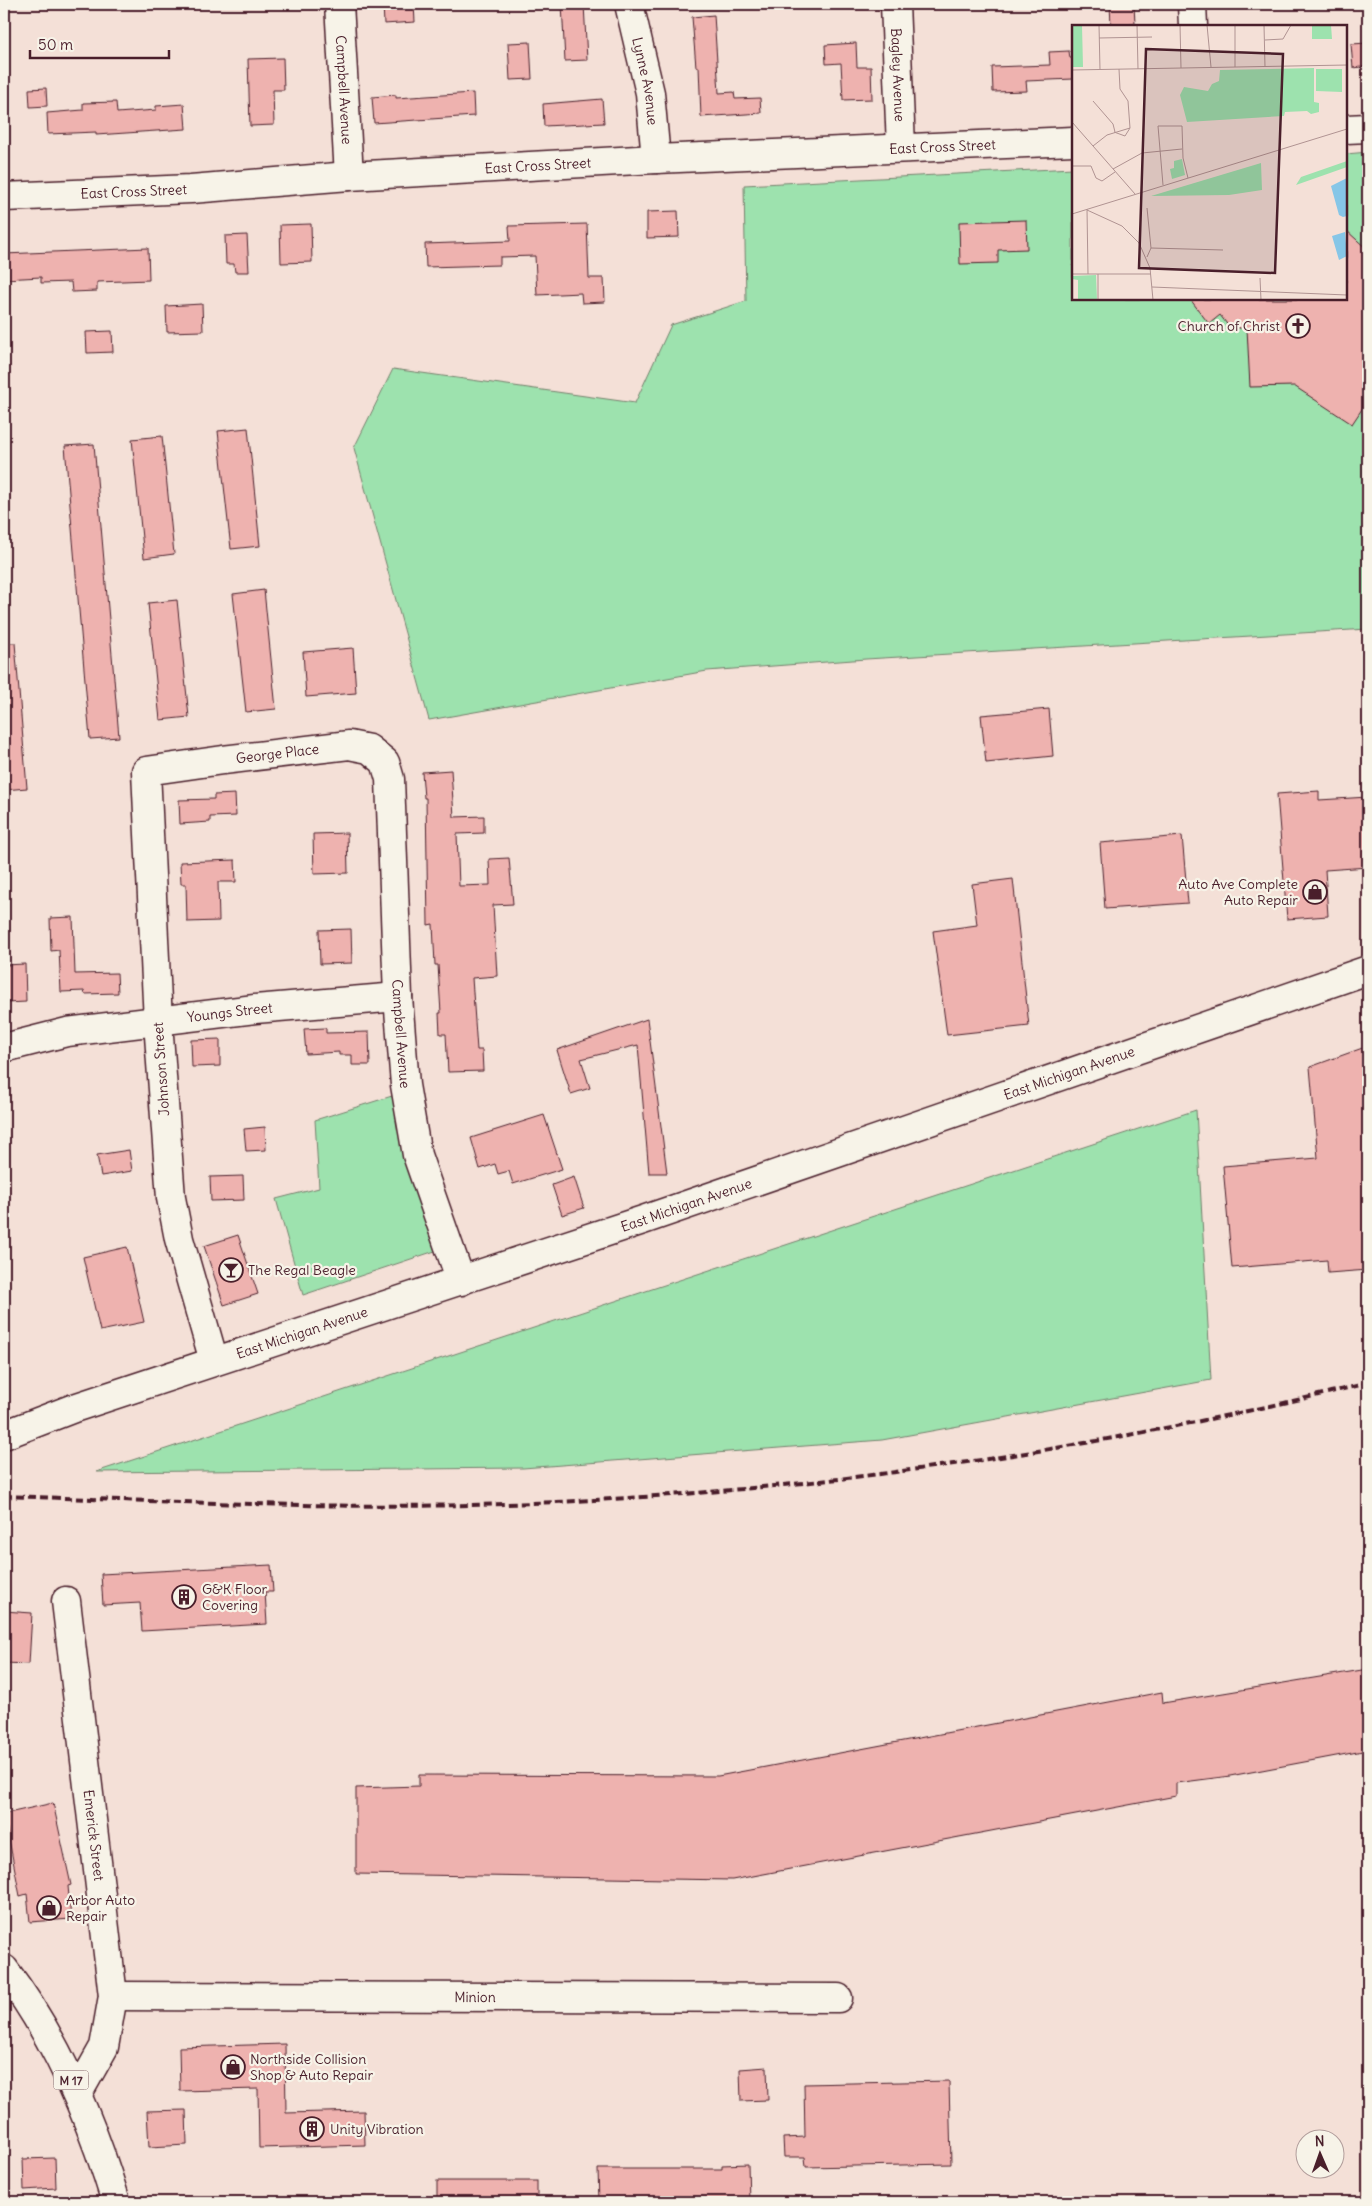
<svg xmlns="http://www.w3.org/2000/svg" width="1372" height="2206" viewBox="0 0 1372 2206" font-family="Delius,sans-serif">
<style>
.green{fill:#9de2ae;stroke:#74806c}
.building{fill:#eeb2af;stroke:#4a1f2b}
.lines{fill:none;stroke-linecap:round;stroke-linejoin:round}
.minor-casing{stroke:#4a1f2b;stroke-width:31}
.major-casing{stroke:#4a1f2b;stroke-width:31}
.minor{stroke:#f7f3e8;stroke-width:28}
.major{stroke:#f7f3e8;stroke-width:28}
.rail{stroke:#4a1f2b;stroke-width:4;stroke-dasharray:8 4;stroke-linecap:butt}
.labels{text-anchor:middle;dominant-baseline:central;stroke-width:4.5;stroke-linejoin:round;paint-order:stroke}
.shield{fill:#f7f3e8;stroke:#7e5f64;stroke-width:1}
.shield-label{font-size:12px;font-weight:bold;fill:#4a1f2b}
.street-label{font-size:14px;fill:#4a1f2b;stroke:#f7f3e8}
.poi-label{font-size:14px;fill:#4a1f2b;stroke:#f7f3e8;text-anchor:start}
.inset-road{fill:none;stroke:#b09392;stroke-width:1}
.view{fill:#4a1f2b;fill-opacity:0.15;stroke:#4a1f2b;stroke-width:2.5}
.inset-edge{fill:none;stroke:#4a1f2b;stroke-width:2.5}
</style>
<rect width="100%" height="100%" fill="#f4e0d7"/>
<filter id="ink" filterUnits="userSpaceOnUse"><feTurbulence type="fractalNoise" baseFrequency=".02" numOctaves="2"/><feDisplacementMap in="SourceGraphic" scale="10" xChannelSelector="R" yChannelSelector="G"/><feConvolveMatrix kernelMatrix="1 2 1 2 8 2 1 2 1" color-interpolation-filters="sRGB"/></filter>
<g filter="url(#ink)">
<g class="green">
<path d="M 1368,152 L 1368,629 L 866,659 L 707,671 L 429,720 L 354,448 L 393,369 L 635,403 L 671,325 L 746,301 L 744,185 L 1073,168 L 1073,299 L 1346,299 L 1346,154 Z"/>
<path d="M 392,1096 L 416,1193 L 435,1251 L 303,1295 L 276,1199 L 319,1188 L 315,1120 Z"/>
<path d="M 1196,1110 L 1211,1380 L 882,1440 L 523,1468 L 96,1472 Z"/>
</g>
<g class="building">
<path d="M 383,4 L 414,4 L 415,22 L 384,24 Z"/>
<path d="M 562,4 L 584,4 L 587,60 L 565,61 Z"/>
<path d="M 1110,4 L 1134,4 L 1135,24 L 1111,26 Z"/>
<path d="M 714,15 L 719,93 L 734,92 L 735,99 L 760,98 L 761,113 L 701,117 L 699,67 L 696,67 L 692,17 Z"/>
<path d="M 530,42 L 532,79 L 510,80 L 508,43 Z"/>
<path d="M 856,43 L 857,67 L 871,67 L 872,99 L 843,100 L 841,63 L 826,64 L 825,45 Z"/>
<path d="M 1368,43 L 1368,66 L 1353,68 L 1351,44 Z"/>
<path d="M 1069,51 L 1070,58 L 1073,58 L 1073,79 L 1026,81 L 1027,91 L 993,92 L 992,67 L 1050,65 L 1049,52 Z"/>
<path d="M 283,58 L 284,90 L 273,90 L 274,125 L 250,126 L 248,59 Z"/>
<path d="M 46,88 L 47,106 L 30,107 L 29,89 Z"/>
<path d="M 473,93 L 474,116 L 374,123 L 372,97 L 396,95 L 396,98 Z"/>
<path d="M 602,99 L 604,123 L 544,126 L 543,104 Z"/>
<path d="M 116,102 L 117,113 L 156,110 L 156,106 L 184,104 L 186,129 L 96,135 L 96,132 L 48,134 L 47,113 L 83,110 L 83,103 Z"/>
<path d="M 678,211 L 679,237 L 647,238 L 647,212 Z"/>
<path d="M 1026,220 L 1027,249 L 998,250 L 998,263 L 960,264 L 959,222 Z"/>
<path d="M 311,224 L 312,262 L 281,263 L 280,225 Z"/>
<path d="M 587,224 L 589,278 L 604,278 L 605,302 L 582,303 L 581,293 L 537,295 L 535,256 L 500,257 L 500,265 L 426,267 L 425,244 L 510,241 L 509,226 Z"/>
<path d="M 1346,230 L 1368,250 L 1368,400 L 1352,424 L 1294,386 L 1250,387 L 1247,328 L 1230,328 L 1220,315 L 1209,324 L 1190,299 L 1346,299 Z"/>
<path d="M 247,235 L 249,272 L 235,272 L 234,264 L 226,264 L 225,236 Z"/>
<path d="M 148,248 L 149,280 L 97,282 L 97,291 L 72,292 L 71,282 L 41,283 L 41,277 L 4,279 L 4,254 Z"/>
<path d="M 202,304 L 203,331 L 167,332 L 166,306 Z"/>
<path d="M 112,331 L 113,352 L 87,353 L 86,332 Z"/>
<path d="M 248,428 L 260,546 L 231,549 L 218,431 Z"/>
<path d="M 162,436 L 174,554 L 144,558 L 132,439 Z"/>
<path d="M 94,444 L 119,737 L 90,739 L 65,446 Z"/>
<path d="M 264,590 L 276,709 L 246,712 L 233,594 Z"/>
<path d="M 177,600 L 189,717 L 160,720 L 148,603 Z"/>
<path d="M 4,643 L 15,643 L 27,788 L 4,790 Z"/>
<path d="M 353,648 L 356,693 L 306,697 L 303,652 Z"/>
<path d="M 1049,709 L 1053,756 L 986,763 L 981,715 Z"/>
<path d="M 451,770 L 454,817 L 484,816 L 484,833 L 457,834 L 459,886 L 490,885 L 489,859 L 509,858 L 513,904 L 493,905 L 497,976 L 472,978 L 477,1050 L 482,1050 L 483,1071 L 448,1072 L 446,1034 L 440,1034 L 439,1013 L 441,1013 L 438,965 L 435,965 L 433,924 L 428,925 L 426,798 L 424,798 L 422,772 Z"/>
<path d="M 1319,791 L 1319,800 L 1368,797 L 1368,867 L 1325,870 L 1328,916 L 1287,919 L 1277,794 Z"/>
<path d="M 235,794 L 236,816 L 210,817 L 210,822 L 180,824 L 179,800 L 214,799 L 214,795 Z"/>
<path d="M 347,833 L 348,873 L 314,874 L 313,834 Z"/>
<path d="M 1182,836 L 1188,903 L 1105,909 L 1100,843 Z"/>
<path d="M 235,860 L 236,882 L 218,882 L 219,921 L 187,922 L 186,884 L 181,884 L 180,862 Z"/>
<path d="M 1013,879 L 1029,1026 L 947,1035 L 933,931 L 977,925 L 972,884 Z"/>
<path d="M 73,917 L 75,974 L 117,973 L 118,993 L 85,994 L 84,991 L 61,992 L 59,950 L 51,951 L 50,918 Z"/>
<path d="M 351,929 L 352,963 L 320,964 L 319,930 Z"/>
<path d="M 25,964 L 26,1002 L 6,1003 L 5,965 Z"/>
<path d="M 647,1019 L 650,1041 L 667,1173 L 649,1173 L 638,1045 L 581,1059 L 590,1088 L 571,1094 L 557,1050 Z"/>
<path d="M 326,1028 L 326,1033 L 369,1032 L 370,1065 L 352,1065 L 352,1055 L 339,1055 L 339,1052 L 306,1054 L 304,1029 Z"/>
<path d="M 220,1039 L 220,1066 L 192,1067 L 191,1040 Z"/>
<path d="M 1368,1046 L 1368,1270 L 1328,1273 L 1327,1260 L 1232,1268 L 1223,1166 L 1318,1158 L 1310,1067 Z"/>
<path d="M 544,1115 L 562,1169 L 513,1184 L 509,1171 L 498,1174 L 495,1164 L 480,1169 L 471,1138 Z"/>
<path d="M 265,1127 L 266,1150 L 246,1151 L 244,1129 Z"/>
<path d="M 129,1150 L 132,1171 L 101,1176 L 97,1155 Z"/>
<path d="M 243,1176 L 244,1200 L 211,1201 L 210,1177 Z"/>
<path d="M 574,1177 L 584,1208 L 562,1215 L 552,1185 Z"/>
<path d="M 238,1235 L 258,1294 L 224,1305 L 204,1246 Z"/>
<path d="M 127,1247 L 144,1322 L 100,1331 L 83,1257 Z"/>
<path d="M 271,1565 L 273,1592 L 265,1592 L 267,1624 L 142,1631 L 140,1603 L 103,1605 L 101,1574 Z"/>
<path d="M 4,1611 L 32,1613 L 29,1664 L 4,1663 Z"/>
<path d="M 1368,1669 L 1368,1750 L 1230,1776 L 1176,1783 L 1176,1796 L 732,1880 L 356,1874 L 356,1788 L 419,1786 L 419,1775 L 718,1776 L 1162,1692 L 1163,1703 Z"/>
<path d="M 53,1803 L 71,1885 L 68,1886 L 71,1919 L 30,1922 L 27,1894 L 20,1896 L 4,1814 Z"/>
<path d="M 285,2044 L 286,2113 L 364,2111 L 365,2145 L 259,2148 L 258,2089 L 180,2091 L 179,2047 Z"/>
<path d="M 767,2067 L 768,2100 L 741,2101 L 740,2069 Z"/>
<path d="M 949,2081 L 951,2164 L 806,2167 L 805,2157 L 784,2157 L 783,2138 L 805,2137 L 804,2084 Z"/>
<path d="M 186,2110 L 187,2145 L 149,2147 L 147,2111 Z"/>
<path d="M 55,2158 L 56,2188 L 24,2190 L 23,2159 Z"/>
<path d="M 748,2164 L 749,2202 L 599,2202 L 598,2169 L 722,2169 L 722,2165 Z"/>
<rect x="437" y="2181" width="100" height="21"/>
</g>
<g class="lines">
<g class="minor-casing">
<g id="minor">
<path id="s1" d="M 339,4 L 349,176"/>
<path id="s2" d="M 629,4 L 650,93 L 656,159"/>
<path id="s3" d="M 895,4 L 901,147"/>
<path d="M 1192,4 L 1193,26"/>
<path d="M 1346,129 L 1368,128"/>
<path id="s4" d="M 4,197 L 191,189 L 349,176 L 656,159 L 1073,141"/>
<path id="s5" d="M 4,1048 L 67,1032 L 255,1009 L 398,997"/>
<path id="s6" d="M 214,1361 L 179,1239 L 171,1198 L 158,1022 L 146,771 L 223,760 L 349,745 L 369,749 L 385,762 L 390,779 L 398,997 L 405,1085 L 417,1155 L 461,1281"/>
<path id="s7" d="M 66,1601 L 113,1996 L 104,2047 L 78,2093"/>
<path id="s8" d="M 113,1996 L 838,1998"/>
</g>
</g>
<g class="major-casing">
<g id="major">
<path id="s9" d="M 4,1435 L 74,1408 L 643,1220 L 1368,970"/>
<path d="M 4,1969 C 57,2038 91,2119 116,2202"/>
</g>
</g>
<use href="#minor" class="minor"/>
<use href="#major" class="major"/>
<path class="rail" d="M 4,1496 C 188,1502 372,1511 556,1502 C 830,1489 1102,1449 1368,1383"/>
</g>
</g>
<defs>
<g id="church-ring" transform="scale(1.25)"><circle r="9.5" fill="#f7f3e8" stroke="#4a1f2b" stroke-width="1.5"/><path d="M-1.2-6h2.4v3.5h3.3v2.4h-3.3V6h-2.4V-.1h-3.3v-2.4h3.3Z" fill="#4a1f2b"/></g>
<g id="shop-ring" transform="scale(1.25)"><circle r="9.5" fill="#f7f3e8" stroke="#4a1f2b" stroke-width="1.5"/><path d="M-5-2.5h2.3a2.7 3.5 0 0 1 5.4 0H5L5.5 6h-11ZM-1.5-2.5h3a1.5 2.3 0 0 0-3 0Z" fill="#4a1f2b"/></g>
<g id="bar-ring" transform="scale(1.25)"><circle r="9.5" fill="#f7f3e8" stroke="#4a1f2b" stroke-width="1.5"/><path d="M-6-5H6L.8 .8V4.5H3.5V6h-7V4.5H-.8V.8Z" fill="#4a1f2b"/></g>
<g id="building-ring" transform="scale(1.25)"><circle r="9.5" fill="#f7f3e8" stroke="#4a1f2b" stroke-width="1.5"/><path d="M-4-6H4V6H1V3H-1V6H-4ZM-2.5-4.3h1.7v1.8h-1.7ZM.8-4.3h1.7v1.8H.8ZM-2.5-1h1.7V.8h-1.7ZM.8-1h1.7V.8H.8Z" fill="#4a1f2b"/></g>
</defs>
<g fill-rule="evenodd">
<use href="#church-ring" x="1298" y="326"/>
<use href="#shop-ring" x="1315" y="892"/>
<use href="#bar-ring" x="231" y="1270"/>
<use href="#building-ring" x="184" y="1597"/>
<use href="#shop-ring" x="49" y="1908"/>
<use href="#shop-ring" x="233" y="2067"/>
<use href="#building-ring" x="312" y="2129"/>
</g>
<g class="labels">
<rect class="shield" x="53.5" y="2070.5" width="35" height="19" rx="4"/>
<g class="shield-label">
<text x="71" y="2080">M 17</text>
</g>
<g class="street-label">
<text stroke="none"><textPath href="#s3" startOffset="71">Bagley Avenue</textPath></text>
<text stroke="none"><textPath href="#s2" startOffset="79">Lynne Avenue</textPath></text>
<text stroke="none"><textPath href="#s1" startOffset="86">Campbell Avenue</textPath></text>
<text stroke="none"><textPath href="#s4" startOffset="940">East Cross Street</textPath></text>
<text stroke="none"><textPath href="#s4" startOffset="535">East Cross Street</textPath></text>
<text stroke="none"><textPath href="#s4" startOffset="130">East Cross Street</textPath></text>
<text stroke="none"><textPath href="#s6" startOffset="729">George Place</textPath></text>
<text stroke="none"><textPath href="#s5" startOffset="229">Youngs Street</textPath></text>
<text stroke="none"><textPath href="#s6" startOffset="1115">Campbell Avenue</textPath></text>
<text transform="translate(161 1069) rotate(-94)">Johnson Street</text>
<text stroke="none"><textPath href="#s9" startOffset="1125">East Michigan Avenue</textPath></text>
<text stroke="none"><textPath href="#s9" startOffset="720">East Michigan Avenue</textPath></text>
<text stroke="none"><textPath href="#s9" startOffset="315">East Michigan Avenue</textPath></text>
<text stroke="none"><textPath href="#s7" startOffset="236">Emerick Street</textPath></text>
<text stroke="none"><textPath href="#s8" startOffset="362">Minion</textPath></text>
</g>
<g class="poi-label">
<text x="1280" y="326" text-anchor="end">Church of Christ</text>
<text x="1298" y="884" text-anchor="end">Auto Ave Complete<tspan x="1298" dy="16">Auto Repair</tspan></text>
<text x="248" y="1270">The Regal Beagle</text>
<text x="202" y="1589">G&amp;K Floor<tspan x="202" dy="16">Covering</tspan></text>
<text x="66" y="1900">Arbor Auto<tspan x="66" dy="16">Repair</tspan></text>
<text x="250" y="2059">Northside Collision<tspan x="250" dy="16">Shop &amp; Auto Repair</tspan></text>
<text x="330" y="2129">Unity Vibration</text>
</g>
</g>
<g transform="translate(1072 25)">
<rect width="275" height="275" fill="#f4e0d7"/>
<path d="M 0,0 L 10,0 L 11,42 L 0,42 ZM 240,0 L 259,0 L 260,14 L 240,14 ZM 242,43 L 242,77 L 247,78 L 247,87 L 239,89 L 235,86 L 213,87 L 212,91 L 115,97 L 108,70 L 112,62 L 136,66 L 140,59 L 147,56 L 148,45 ZM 244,44 L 270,44 L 270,67 L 244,66 ZM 110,134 L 113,150 L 100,154 L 98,144 L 102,143 L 102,136 ZM 275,136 L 275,142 L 224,160 L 229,152 ZM 189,138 L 190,165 L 157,170 L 79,171 ZM 24,250 L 25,275 L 6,275 L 6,255 L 0,254 L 0,251 Z" fill="#9de2ae"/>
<path d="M 275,153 L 275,191 L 271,192 L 267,190 L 259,161 ZM 273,207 L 275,231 L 267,235 L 260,211 Z" fill="#86c6e7"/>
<path class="inset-road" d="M 27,0 L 28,45M 65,0 L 66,44M 108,0 L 109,43M 135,0 L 139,42M 163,0 L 163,42M 192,0 L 193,42M 27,13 L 80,12M 193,15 L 211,14 L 219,0M 0,45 L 275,40M 21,76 L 41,99 L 43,107M 0,97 L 63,169M 42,107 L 53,111 L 58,103M 21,121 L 35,110 L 58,103 L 56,76 L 48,64 L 47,44M 0,141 L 19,141 L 24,153 L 30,156 L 43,147M 41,144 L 70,128 L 110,124M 91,160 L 86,101 L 110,101 L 111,133 L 116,153M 15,184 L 16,249M 15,185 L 50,201 L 67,218 L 78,243 L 81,275M 0,189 L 275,104M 79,223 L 151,225M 75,232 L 79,223 L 75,183M 0,249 L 79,249M 26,249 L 26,275M 188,253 L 189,275M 80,262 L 275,270"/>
<path class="view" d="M 74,24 L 211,29 L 203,248 L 67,243 Z"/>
<rect width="275" height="275" class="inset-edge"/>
</g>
<rect width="1372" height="2206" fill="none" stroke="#f7f3e8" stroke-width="20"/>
<rect x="10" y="10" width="1352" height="2186" fill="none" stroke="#4a1f2b" stroke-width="2" filter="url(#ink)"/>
<g transform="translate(1320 2154) rotate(358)"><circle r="24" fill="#f7f3e8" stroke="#b29e9c"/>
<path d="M0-4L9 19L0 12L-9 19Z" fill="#4a1f2b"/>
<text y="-8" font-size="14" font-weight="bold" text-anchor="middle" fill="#4a1f2b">N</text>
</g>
<path d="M30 50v8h139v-8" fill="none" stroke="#4a1f2b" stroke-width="2.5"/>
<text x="38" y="50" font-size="15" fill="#4a1f2b" stroke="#f7f3e8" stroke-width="4" paint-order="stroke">50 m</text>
</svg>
